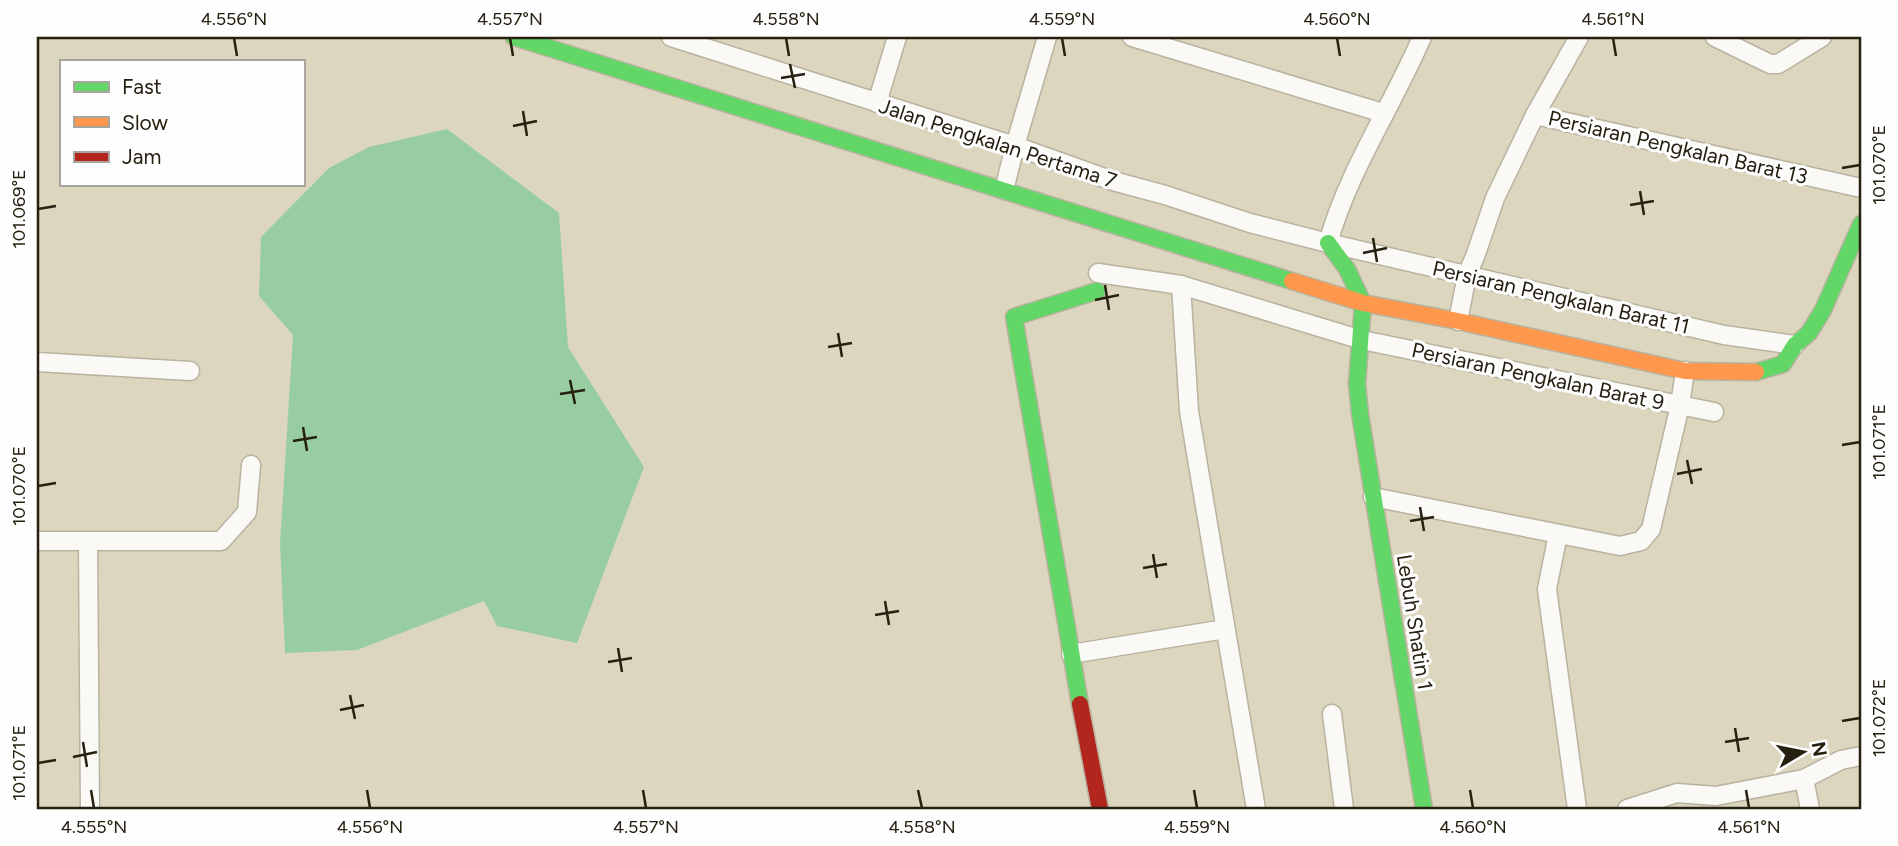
<svg xmlns="http://www.w3.org/2000/svg" width="1898" height="846" viewBox="0 0 1898 846" font-family="Figtree,sans-serif">
<style>
.water{fill:#98cda1}
.lines{fill:none;stroke-linecap:round;stroke-linejoin:round}
.street-casing{stroke:#b8b3a0;stroke-width:21}
.fast-casing{stroke:#b8b3a0;stroke-width:19}
.slow-casing{stroke:#b8b3a0;stroke-width:19}
.jam-casing{stroke:#b8b3a0;stroke-width:19}
.street{stroke:#faf9f5;stroke-width:18}
.fast{stroke:#63d668;stroke-width:16}
.slow{stroke:#ff974d;stroke-width:16}
.jam{stroke:#b3261e;stroke-width:16}
.ticks{fill:none;stroke:#262010;stroke-width:2.5}
.labels{text-anchor:middle;dominant-baseline:central;stroke-width:6;stroke-linejoin:round;paint-order:stroke}
.street-label{font-size:21px;fill:#262010;stroke:#fefefe}
.neatline{fill:none;stroke:#262010;stroke-width:2.5}
.ticks-label{font-size:18px;text-anchor:middle;fill:#262010}
</style>
<rect width="100%" height="100%" fill="#ddd6be"/>
<path class="water" d="M 447,129 L 559,213 L 568,347 L 644,467 L 577,643 L 497,626 L 484,601 L 357,650 L 285,653 L 280,544 L 293,335 L 259,296 L 261,237 L 329,168 L 369,147 Z"/>
<g class="lines">
<g class="street-casing">
<g id="street">
<path d="M 671,37 L 1015,146 L 1113,181 L 1165,195 L 1250,223 L 1328,243 L 1724,335 L 1795,345"/>
<path d="M 1132,37 L 1383,113"/>
<path d="M 1715,37 L 1770,64 L 1778,64 L 1822,37"/>
<path d="M 877,103 L 897,37"/>
<path d="M 1535,115 L 1861,188"/>
<path d="M 1004,190 L 1015,146 L 1047,37"/>
<path d="M 1328,243 C 1349,169 1392,107 1422,37"/>
<path d="M 1098,273 L 1181,285 L 1362,340 L 1714,412"/>
<path d="M 1181,285 L 1189,411 L 1256,809"/>
<path d="M 1458,321 L 1467,275 L 1476,254 L 1495,198 L 1535,115 L 1579,37"/>
<path d="M 37,362 L 190,371"/>
<path d="M 1373,497 L 1620,546 L 1641,541 L 1651,529 L 1680,405 L 1685,371"/>
<path d="M 1558,534 L 1547,589 L 1577,809"/>
<path d="M 37,541 L 221,541 L 247,512 L 251,465"/>
<path d="M 88,542 L 90,809"/>
<path d="M 1071,654 L 1225,629"/>
<path d="M 1332,714 L 1344,809"/>
<path d="M 1627,809 L 1677,793 L 1716,796 L 1804,779"/>
<path d="M 1810,809 L 1804,779 L 1841,760 L 1861,756"/>
</g>
</g>
<g class="fast-casing">
<g id="fast">
<path d="M 514,37 L 1292,281"/>
<path d="M 1328,243 L 1347,269 L 1363,303 L 1357,384 L 1360,414 L 1424,809"/>
<path d="M 1756,372 L 1783,364 L 1795,345 L 1809,333 L 1823,310 L 1861,224"/>
<path d="M 1080,704 L 1014,317 L 1097,291"/>
</g>
</g>
<g class="slow-casing">
<path id="slow" d="M 1292,281 L 1363,303 L 1458,321 L 1685,371 L 1756,372"/>
</g>
<g class="jam-casing">
<path id="jam" d="M 1080,704 L 1100,809"/>
</g>
<use href="#street" class="street"/>
<use href="#fast" class="fast"/>
<use href="#slow" class="slow"/>
<use href="#jam" class="jam"/>
</g>
<path class="ticks" d="M 234,38 L 237,56M 510,38 L 513,56M 786,38 L 789,56M 1062,38 L 1065,56M 1337,38 L 1340,56M 1613,38 L 1616,56M 790,64 L 795,88M 781,78 L 805,74M 523,111 L 527,136M 513,126 L 537,121M 1842,168 L 1860,165M 1640,191 L 1644,215M 1630,205 L 1654,201M 38,209 L 56,206M 1373,238 L 1377,262M 1363,253 L 1387,248M 1105,285 L 1109,310M 1095,300 L 1119,295M 838,333 L 842,357M 828,347 L 852,343M 570,380 L 575,404M 560,394 L 585,390M 303,427 L 307,451M 293,441 L 317,437M 1842,445 L 1860,442M 1687,460 L 1692,484M 1677,474 L 1702,469M 38,486 L 56,483M 1420,507 L 1424,531M 1410,521 L 1434,517M 1153,554 L 1157,578M 1143,568 L 1167,564M 885,601 L 889,625M 875,615 L 899,611M 618,648 L 622,672M 608,662 L 632,658M 350,695 L 355,719M 340,710 L 364,705M 1842,721 L 1860,718M 1735,728 L 1739,752M 83,742 L 87,767M 1725,742 L 1749,738M 73,757 L 97,752M 38,763 L 56,760M 91,790 L 94,808M 367,790 L 370,808M 643,790 L 646,808M 918,790 L 922,808M 1194,790 L 1197,808M 1470,790 L 1473,808M 1746,790 L 1749,808"/>
<g class="labels">
<g class="street-label">
<text transform="translate(998 143) rotate(18)">Jalan Pengkalan Pertama 7</text>
<text transform="translate(1678 147) rotate(13)">Persiaran Pengkalan Barat 13</text>
<text transform="translate(1561 297) rotate(13)">Persiaran Pengkalan Barat 11</text>
<text transform="translate(1538 376) rotate(12)">Persiaran Pengkalan Barat 9</text>
<text transform="translate(1415 622) rotate(81)">Lebuh Shatin 1</text>
</g>
</g>
<rect width="1898" height="846" fill="none" stroke="#fefefe" stroke-width="77"/>
<rect x="60" y="60" width="245" height="126" fill="#fefefe" stroke="#a8a59f" stroke-width="2"/>
<rect x="74" y="82" width="35" height="10" fill="#63d668" stroke="#a8a59f" stroke-width="2"/>
<text x="122" y="94" font-size="21" fill="#262010">Fast</text>
<rect x="74" y="117" width="35" height="10" fill="#ff974d" stroke="#a8a59f" stroke-width="2"/>
<text x="122" y="130" font-size="21" fill="#262010">Slow</text>
<rect x="74" y="152" width="35" height="10" fill="#b3261e" stroke="#a8a59f" stroke-width="2"/>
<text x="122" y="164" font-size="21" fill="#262010">Jam</text>
<g transform="translate(1803 752) rotate(80)" stroke="#fefefe" stroke-width="5" paint-order="stroke">
<path d="M0-5L12 26L0 18L-12 26Z" fill="#262010"/>
<text y="-10" font-size="19" font-weight="bold" text-anchor="middle" fill="#262010">N</text>
</g>
<rect x="38" y="38" width="1822" height="770" class="neatline"/>
<g class="ticks-label">
<text x="234" y="25">4.556°N</text>
<text x="510" y="25">4.557°N</text>
<text x="786" y="25">4.558°N</text>
<text x="1062" y="25">4.559°N</text>
<text x="1337" y="25">4.560°N</text>
<text x="1613" y="25">4.561°N</text>
<text transform="translate(1879 165) rotate(-90)" y="6">101.070°E</text>
<text transform="translate(19 209) rotate(-90)" y="6">101.069°E</text>
<text transform="translate(1879 442) rotate(-90)" y="6">101.071°E</text>
<text transform="translate(19 486) rotate(-90)" y="6">101.070°E</text>
<text transform="translate(1879 718) rotate(-90)" y="6">101.072°E</text>
<text transform="translate(19 763) rotate(-90)" y="6">101.071°E</text>
<text x="94" y="833">4.555°N</text>
<text x="370" y="833">4.556°N</text>
<text x="646" y="833">4.557°N</text>
<text x="922" y="833">4.558°N</text>
<text x="1197" y="833">4.559°N</text>
<text x="1473" y="833">4.560°N</text>
<text x="1749" y="833">4.561°N</text>
</g>
</svg>
